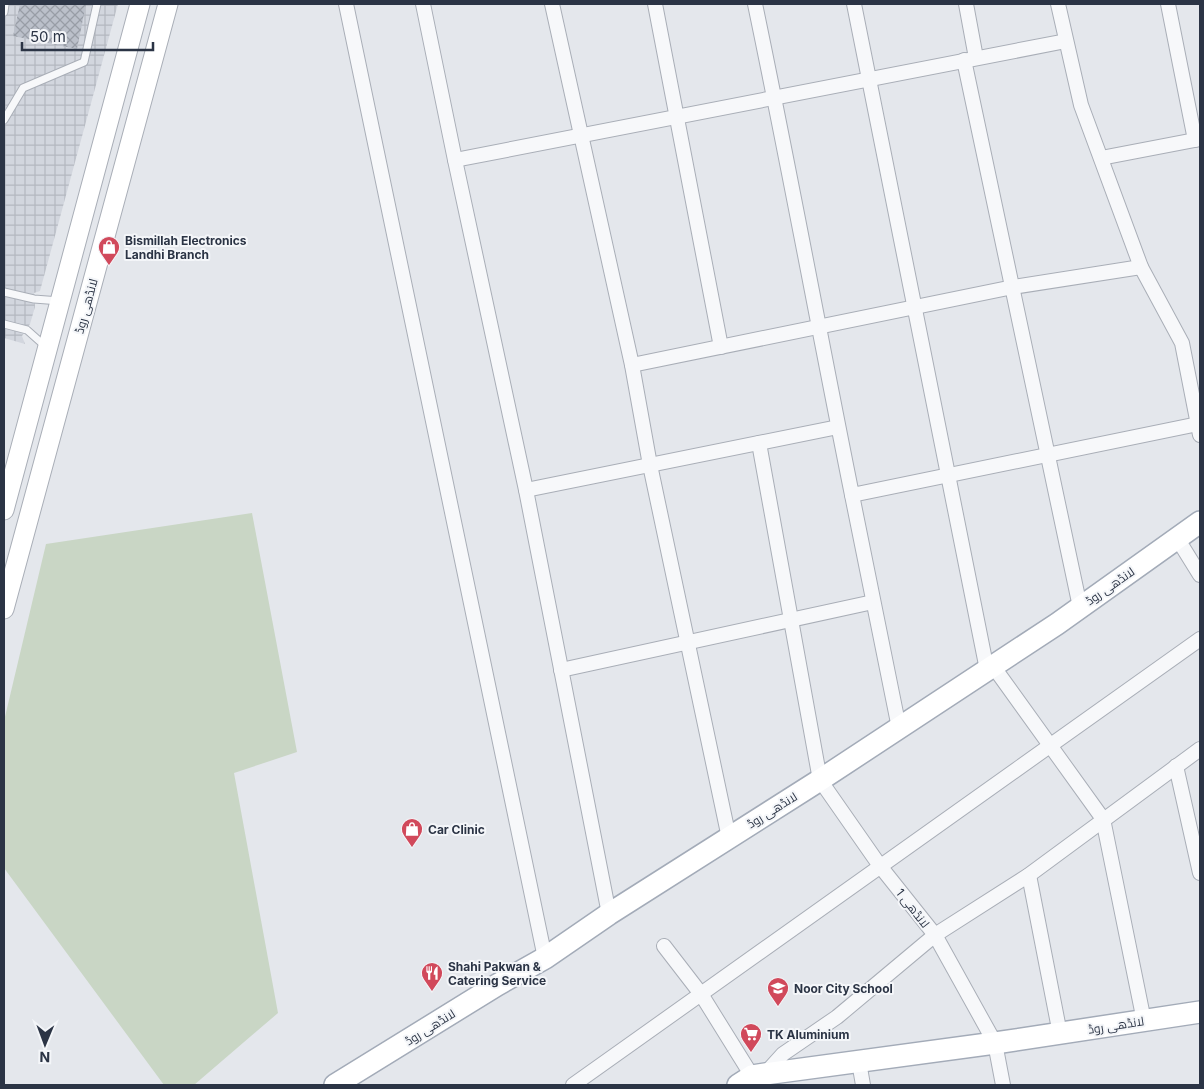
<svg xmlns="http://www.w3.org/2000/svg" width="1204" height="1089" viewBox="0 0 1204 1089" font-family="Inter,Cairo,sans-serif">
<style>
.industrial{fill:url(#industrial-grid)}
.green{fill:#c9d6c5}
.building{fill:url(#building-cross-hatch)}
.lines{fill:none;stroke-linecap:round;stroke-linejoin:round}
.lane-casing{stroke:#a9aeb7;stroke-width:9}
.street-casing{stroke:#a9aeb7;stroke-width:16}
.secondary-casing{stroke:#a9aeb7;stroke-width:21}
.primary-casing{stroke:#a3abb8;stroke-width:24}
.lane{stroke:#f7f8fa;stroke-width:7}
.street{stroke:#f7f8fa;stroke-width:14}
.secondary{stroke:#fff;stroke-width:19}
.primary{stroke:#fff;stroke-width:21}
.labels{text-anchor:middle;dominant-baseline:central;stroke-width:4;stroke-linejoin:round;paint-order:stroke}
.poi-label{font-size:12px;font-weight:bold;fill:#2b3445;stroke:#f4f6f9;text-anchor:start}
.street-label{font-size:12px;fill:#2b3445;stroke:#f4f6f9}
</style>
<defs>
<pattern id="industrial-grid" width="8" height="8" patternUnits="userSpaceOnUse" patternTransform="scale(1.25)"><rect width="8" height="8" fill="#d2d6de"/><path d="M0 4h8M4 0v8" fill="none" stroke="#b4b8c0"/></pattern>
<pattern id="building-cross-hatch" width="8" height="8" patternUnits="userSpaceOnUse" patternTransform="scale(1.25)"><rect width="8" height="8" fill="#bbc0ca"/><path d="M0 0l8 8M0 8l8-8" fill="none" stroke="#989da6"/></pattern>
</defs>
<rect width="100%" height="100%" fill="#e4e7ec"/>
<path class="industrial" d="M 4,4 L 118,4 L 40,291 L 34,293 L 35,307 L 30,324 L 22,336 L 25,344 L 4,338 Z"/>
<path class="green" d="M 252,513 L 297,752 L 234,773 L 278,1013 L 194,1085 L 164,1085 L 4,868 L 4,721 L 46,544 Z"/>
<path class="building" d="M 20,4 L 86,4 L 77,49 L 13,36 Z"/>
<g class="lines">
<g class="lane-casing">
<g id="lane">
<path d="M 4,12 L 5,4"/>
<path d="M 4,120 L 23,88 L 84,62 L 97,4"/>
<path d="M 4,292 L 34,299 L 60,301"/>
<path d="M 4,324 L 27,330 L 45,346"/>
</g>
</g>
<g class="street-casing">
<g id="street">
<path d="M 346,4 L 545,958"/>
<path d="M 423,4 L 455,160 L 526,490 L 609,914"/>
<path d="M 552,4 L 632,365"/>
<path d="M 655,4 L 721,347"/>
<path d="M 755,4 C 789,167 819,331 852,495 L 1198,424"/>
<path d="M 854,4 L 987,670"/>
<path d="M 966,4 L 976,58"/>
<path d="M 1058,4 L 1081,105 L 1141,267 L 1182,343 L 1200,435"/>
<path d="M 1168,4 L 1195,140"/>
<path d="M 964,60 L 1080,607"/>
<path d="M 1101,158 L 1200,139"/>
<path d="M 455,160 L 1066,41"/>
<path d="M 759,443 L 820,780 L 880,866 L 935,935 L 995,1043 L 1003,1085"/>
<path d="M 526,490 L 838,427"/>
<path d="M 852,495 L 899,728"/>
<path d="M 1177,538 L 1200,575"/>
<path d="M 993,666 L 1103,819 L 1144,1021"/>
<path d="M 561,670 L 873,602"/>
<path d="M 1176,766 L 1200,873"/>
<path d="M 729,838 L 650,465 L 632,365 L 1013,287 L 1141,267"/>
<path d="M 1029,875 L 1060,1034"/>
<path d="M 664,946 L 701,994 L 752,1076"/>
<path d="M 859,1062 L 863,1085"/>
<path d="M 765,1074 L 783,1054 L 837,1017 L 935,935 L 1029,875 L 1200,749"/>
<path d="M 573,1085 L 1200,639"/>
</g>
</g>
<g class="secondary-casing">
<g id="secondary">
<path d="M 4,510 L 140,4"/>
<path d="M 4,609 L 168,4"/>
</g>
</g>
<g class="primary-casing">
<g id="primary">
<path d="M 335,1085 L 497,985 L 545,958 L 609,914 L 820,780 L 1057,624 L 1200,522"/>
<path d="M 738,1085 L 752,1076 L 765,1074 L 995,1043 L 1200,1012"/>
</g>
</g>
<use href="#lane" class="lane"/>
<use href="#street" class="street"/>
<use href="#secondary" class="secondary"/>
<use href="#primary" class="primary"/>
</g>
<defs>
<g id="shop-pin" transform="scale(1.125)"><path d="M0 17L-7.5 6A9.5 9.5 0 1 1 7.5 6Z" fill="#d1495b" stroke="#f4f6f9"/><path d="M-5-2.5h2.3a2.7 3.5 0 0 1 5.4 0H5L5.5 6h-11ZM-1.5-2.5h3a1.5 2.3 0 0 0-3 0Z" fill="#fff"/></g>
<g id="restaurant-pin" transform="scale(1.125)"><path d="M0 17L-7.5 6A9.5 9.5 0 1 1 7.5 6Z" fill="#d1495b" stroke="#f4f6f9"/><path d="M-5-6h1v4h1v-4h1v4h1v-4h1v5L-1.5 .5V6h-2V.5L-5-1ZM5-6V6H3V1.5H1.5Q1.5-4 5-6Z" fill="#fff"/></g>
<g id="school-pin" transform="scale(1.125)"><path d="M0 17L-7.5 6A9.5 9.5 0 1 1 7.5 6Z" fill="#d1495b" stroke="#f4f6f9"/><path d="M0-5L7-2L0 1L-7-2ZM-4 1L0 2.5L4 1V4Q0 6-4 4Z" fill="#fff"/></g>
<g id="supermarket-pin" transform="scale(1.125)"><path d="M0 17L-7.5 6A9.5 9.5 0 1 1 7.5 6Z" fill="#d1495b" stroke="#f4f6f9"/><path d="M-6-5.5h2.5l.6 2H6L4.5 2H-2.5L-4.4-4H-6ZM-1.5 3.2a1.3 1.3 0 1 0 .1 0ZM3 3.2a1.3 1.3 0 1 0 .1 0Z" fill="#fff"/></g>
</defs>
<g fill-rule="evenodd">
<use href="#shop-pin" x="109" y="247"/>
<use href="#shop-pin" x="412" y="829"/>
<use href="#restaurant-pin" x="432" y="973"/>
<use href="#school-pin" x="778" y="988"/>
<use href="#supermarket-pin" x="751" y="1034"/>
</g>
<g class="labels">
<g class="poi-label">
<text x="125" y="240">Bismillah Electronics<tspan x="125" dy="14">Landhi Branch</tspan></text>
<text x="428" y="829">Car Clinic</text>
<text x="448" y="966">Shahi Pakwan &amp;<tspan x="448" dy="14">Catering Service</tspan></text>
<text x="794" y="988">Noor City School</text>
<text x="767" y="1034">TK Aluminium</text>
</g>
<g class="street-label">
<text transform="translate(86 306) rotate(-75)">لانڈھی روڈ</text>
<text transform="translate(1110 586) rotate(-35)">لانڈھی روڈ</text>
<text transform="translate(772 810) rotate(-32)">لانڈھی روڈ</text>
<text transform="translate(913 908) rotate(52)">لانڈھی 1</text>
<text transform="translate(1116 1025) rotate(-9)">لانڈھی روڈ</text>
<text transform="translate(430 1027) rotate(-32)">لانڈھی روڈ</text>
</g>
</g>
<rect width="1204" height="1089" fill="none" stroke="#2b3445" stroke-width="10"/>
<g transform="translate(45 1044) rotate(181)" stroke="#f4f6f9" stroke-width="4" paint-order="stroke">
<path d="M0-4L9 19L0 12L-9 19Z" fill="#2b3445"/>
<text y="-8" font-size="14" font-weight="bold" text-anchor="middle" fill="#2b3445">N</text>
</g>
<path d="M22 42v8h131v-8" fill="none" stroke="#2b3445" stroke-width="2.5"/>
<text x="30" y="42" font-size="15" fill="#2b3445" stroke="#f4f6f9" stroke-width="4" paint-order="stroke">50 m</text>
</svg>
